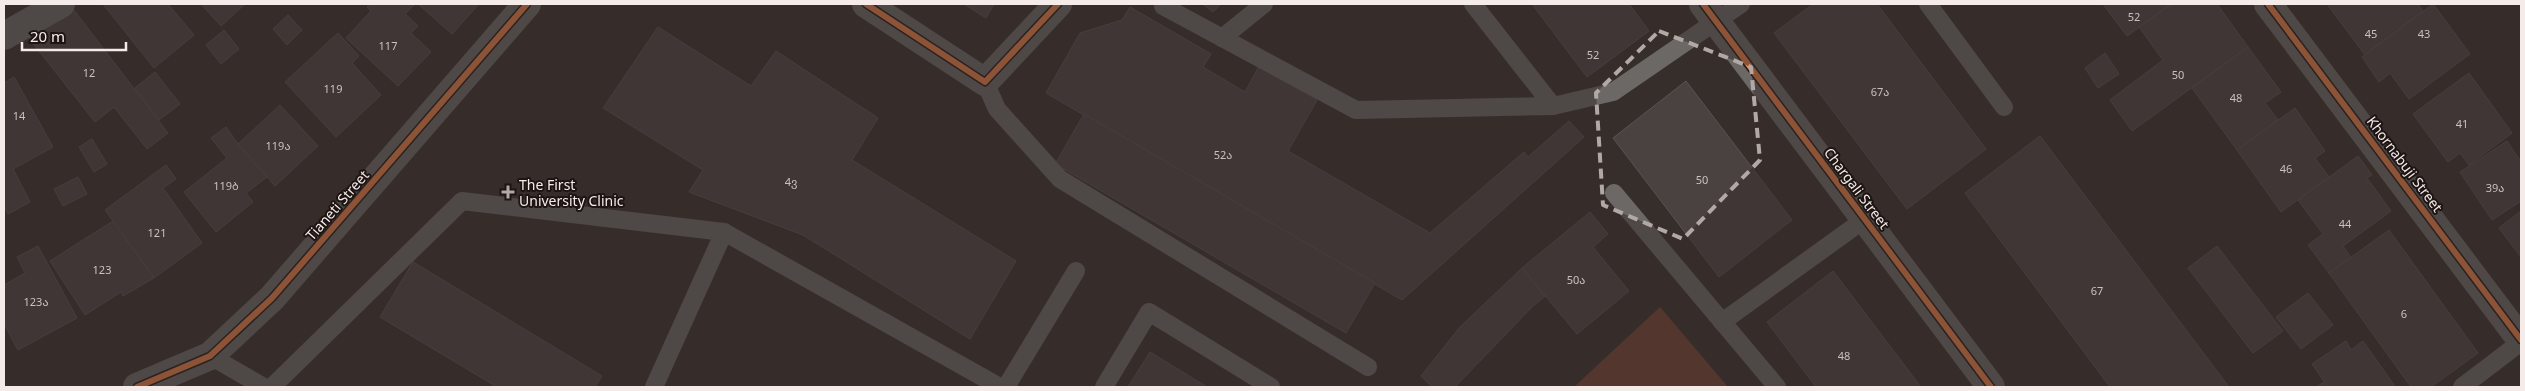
<svg xmlns="http://www.w3.org/2000/svg" width="2525" height="391" viewBox="0 0 2525 391" font-family="Georgia,'Noto Sans Georgian',serif">
<style>
.green{fill:#754232}
.building{fill:#494240;stroke:#5a5350}
.lines{fill:none;stroke-linecap:round;stroke-linejoin:round}
.service{stroke:#6c6866;stroke-width:18}
.minor{stroke:#6c6866;stroke-width:28}
.tertiary{stroke:#6c6866;stroke-width:28}
.cycleway-casing{stroke:#1c1513;stroke-width:9}
.cycleway{stroke:#f48246;stroke-width:6}
.marked{fill:none;stroke:#b2a9a6;stroke-width:4;stroke-dasharray:10 6;stroke-linejoin:round}
.poi-dot{fill:#b2a9a6;stroke:#1c1513;stroke-width:2}
.labels{text-anchor:middle;dominant-baseline:central;stroke-width:4;stroke-linejoin:round;paint-order:stroke}
.number-label{font-size:11px;fill:#cac1be}
.street-label{font-size:14px;fill:#f5ebe8;stroke:#1c1513}
.poi-label{font-size:14px;fill:#f5ebe8;stroke:#1c1513;text-anchor:start}
</style>
<rect width="100%" height="100%" fill="#362e2b"/>
<path class="green" d="M 1660,307 L 1728,387 L 1574,387 Z"/>
<g class="building">
<path d="M 103,4 L 168,4 L 194,35 L 154,68 Z"/>
<path d="M 201,4 L 245,4 L 221,26 Z"/>
<path d="M 370,4 L 415,4 L 405,14 L 418,26 L 411,33 L 431,52 L 398,86 L 346,38 L 371,11 L 367,7 Z"/>
<path d="M 418,4 L 479,4 L 452,34 Z"/>
<path d="M 964,4 L 994,4 L 986,18 Z"/>
<path d="M 1203,4 L 1221,4 L 1213,12 Z"/>
<path d="M 1532,4 L 1629,4 L 1649,31 L 1587,77 Z"/>
<path d="M 1813,4 L 1877,4 L 1986,149 L 1907,209 L 1774,33 Z"/>
<path d="M 2103,4 L 2172,4 L 2127,36 Z"/>
<path d="M 2172,4 L 2217,4 L 2248,47 L 2132,131 L 2110,100 L 2163,60 L 2139,27 Z"/>
<path d="M 2327,4 L 2418,4 L 2423,11 L 2365,55 Z"/>
<path d="M 2433,4 L 2470,54 L 2409,99 L 2390,73 L 2379,82 L 2362,57 Z"/>
<path d="M 70,5 L 168,133 L 147,149 L 114,107 L 95,122 L 28,37 Z"/>
<path d="M 1130,7 L 1211,54 L 1203,67 L 1245,92 L 1259,66 L 1317,100 L 1288,151 L 1430,233 L 1524,152 L 1528,157 L 1569,121 L 1584,137 L 1402,300 L 1046,93 L 1080,33 L 1122,20 Z"/>
<path d="M 288,15 L 302,30 L 287,45 L 273,29 Z"/>
<path d="M 658,27 L 751,86 L 776,51 L 878,118 L 852,160 L 1016,261 L 970,339 L 803,235 L 689,192 L 703,170 L 603,108 Z"/>
<path d="M 224,30 L 239,49 L 221,64 L 206,45 Z"/>
<path d="M 338,33 L 359,56 L 352,63 L 381,95 L 336,137 L 285,82 Z"/>
<path d="M 2248,47 L 2281,92 L 2265,103 L 2278,120 L 2237,150 L 2192,88 Z"/>
<path d="M 2105,53 L 2119,74 L 2098,88 L 2085,68 Z"/>
<path d="M 155,72 L 180,104 L 159,120 L 135,88 Z"/>
<path d="M 2469,73 L 2512,133 L 2469,165 L 2460,153 L 2448,162 L 2413,114 Z"/>
<path d="M 14,77 L 53,147 L 13,169 L 30,202 L 8,214 L 4,206 L 4,83 Z"/>
<path d="M 1686,81 L 1792,220 L 1719,277 L 1613,138 Z"/>
<path d="M 280,105 L 318,146 L 275,186 L 238,144 Z"/>
<path d="M 2295,108 L 2325,151 L 2315,158 L 2329,177 L 2281,212 L 2237,150 Z"/>
<path d="M 1084,114 L 1375,283 L 1346,333 L 1055,164 Z"/>
<path d="M 226,127 L 238,144 L 267,177 L 246,193 L 253,202 L 216,232 L 184,192 L 227,158 L 211,138 Z"/>
<path d="M 2040,136 L 2229,387 L 2110,387 L 1965,193 Z"/>
<path d="M 92,139 L 107,164 L 94,172 L 79,147 Z"/>
<path d="M 2507,141 L 2521,162 L 2521,201 L 2492,220 L 2460,172 Z"/>
<path d="M 2358,156 L 2372,175 L 2367,178 L 2391,211 L 2343,246 L 2351,258 L 2329,273 L 2308,245 L 2323,234 L 2298,200 Z"/>
<path d="M 166,165 L 176,179 L 163,188 L 202,243 L 154,278 L 105,210 Z"/>
<path d="M 78,177 L 87,194 L 63,206 L 54,189 Z"/>
<path d="M 2521,211 L 2521,257 L 2499,228 Z"/>
<path d="M 1590,212 L 1608,234 L 1593,247 L 1629,291 L 1577,334 L 1522,268 Z"/>
<path d="M 113,221 L 154,278 L 123,296 L 121,292 L 85,315 L 50,261 Z"/>
<path d="M 2389,230 L 2478,353 L 2431,387 L 2411,387 L 2329,273 Z"/>
<path d="M 38,246 L 77,318 L 18,350 L 4,324 L 4,285 L 25,273 L 17,257 Z"/>
<path d="M 2217,246 L 2283,331 L 2253,353 L 2188,268 Z"/>
<path d="M 413,262 L 602,376 L 595,387 L 497,387 L 380,317 Z"/>
<path d="M 1522,268 L 1545,296 L 1532,307 L 1455,387 L 1432,387 L 1421,376 L 1460,327 Z"/>
<path d="M 1833,271 L 1921,387 L 1816,387 L 1767,322 Z"/>
<path d="M 2308,293 L 2333,325 L 2301,349 L 2276,317 Z"/>
<path d="M 2346,341 L 2351,350 L 2363,341 L 2394,385 L 2390,387 L 2328,387 L 2312,364 Z"/>
<path d="M 1150,352 L 1207,387 L 1128,387 Z"/>
<path d="M 2324,382 L 2328,387 L 2316,387 Z"/>
</g>
<g class="lines">
<g class="service">
<path d="M 1473,4 L 1553,106"/>
<path d="M 1928,4 L 2004,107"/>
<path d="M 1163,6 L 1356,110 L 1553,106 L 1613,92 L 1741,4"/>
<path d="M 1222,38 L 1264,4"/>
<path d="M 985,82 L 997,109 L 1060,179 L 1368,367"/>
<path d="M 1614,193 L 1777,387"/>
<path d="M 1722,322 L 1865,219"/>
<path d="M 210,356 L 264,387"/>
<path d="M 272,387 L 462,201 L 724,232"/>
<path d="M 654,387 L 724,232 L 1000,387"/>
<path d="M 1006,387 L 1076,271"/>
<path d="M 1104,387 L 1149,312 L 1271,387"/>
<path d="M 2462,387 L 2521,342"/>
</g>
<g class="minor">
<path d="M 866,4 L 985,82 L 1058,4"/>
<path d="M 2268,4 L 2521,340"/>
<path d="M 4,36 L 61,4"/>
</g>
<g class="tertiary">
<path d="M 1703,4 L 1991,387"/>
<path d="M 137,387 L 210,356 L 272,298 L 527,4"/>
</g>
<g class="cycleway-casing">
<g id="cycleway">
<path d="M 866,4 L 985,82 L 1058,4"/>
<path d="M 1703,4 L 1991,387"/>
<path d="M 2268,4 L 2521,340"/>
<path d="M 137,387 L 210,356 L 272,298 L 527,4"/>
</g>
</g>
<use href="#cycleway" class="cycleway"/>
</g>
<path d="M0 0H2525V391H0ZM 1659,31 L 1751,67 L 1760,160 L 1683,239 L 1603,205 L 1596,93 Z" fill="#362e2b" fill-opacity=".55" fill-rule="evenodd"/>
<path class="marked" d="M 1659,31 L 1751,67 L 1760,160 L 1683,239 L 1603,205 L 1596,93 Z"/>
<path class="poi-dot" d="M505.5 184.5h5v5h5v5h-5v5h-5v-5h-5v-5h5z"/>
<g class="labels">
<g class="number-label">
<text x="2134" y="16">52</text>
<text x="2371" y="33">45</text>
<text x="2424" y="33">43</text>
<text x="388" y="45">117</text>
<text x="1593" y="54">52</text>
<text x="89" y="72">12</text>
<text x="2178" y="74">50</text>
<text x="333" y="88">119</text>
<text x="1880" y="91">67ა</text>
<text x="2236" y="97">48</text>
<text x="19" y="115">14</text>
<text x="2462" y="123">41</text>
<text x="278" y="145">119ა</text>
<text x="1223" y="154">52ა</text>
<text x="2286" y="168">46</text>
<text x="1702" y="179">50</text>
<text x="791" y="181">4ვ</text>
<text x="226" y="185">119ბ</text>
<text x="2495" y="187">39ა</text>
<text x="2345" y="223">44</text>
<text x="157" y="232">121</text>
<text x="102" y="269">123</text>
<text x="1576" y="279">50ა</text>
<text x="2097" y="290">67</text>
<text x="36" y="301">123ა</text>
<text x="2404" y="313">6</text>
<text x="1844" y="355">48</text>
</g>
<g class="street-label">
<text transform="translate(2405 164) rotate(53)">Khornabuji Street</text>
<text transform="translate(1857 188) rotate(53)">Chargali Street</text>
<text transform="translate(337 205) rotate(-49)">Tianeti Street</text>
</g>
<g class="poi-label">
<text x="519" y="184">The First<tspan x="519" dy="16">University Clinic</tspan></text>
</g>
</g>
<rect width="2525" height="391" fill="none" stroke="#f5ebe8" stroke-width="10"/>
<path d="M22 42v8h104v-8" fill="none" stroke="#f5ebe8" stroke-width="2.5"/>
<text x="30" y="42" font-size="15" fill="#f5ebe8" stroke="#1c1513" stroke-width="4" paint-order="stroke">20 m</text>
</svg>
